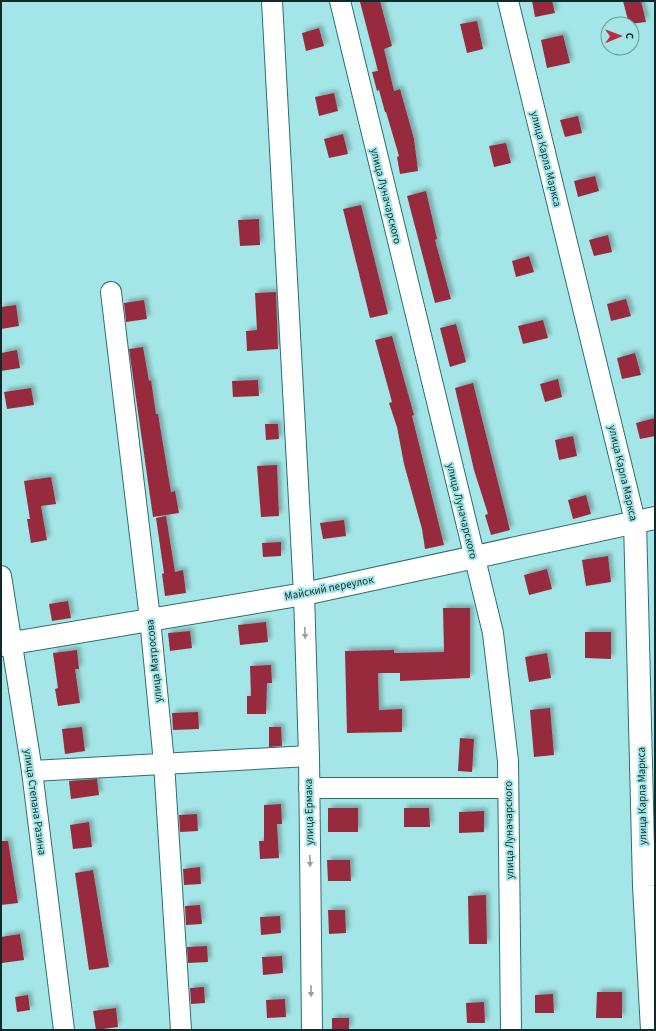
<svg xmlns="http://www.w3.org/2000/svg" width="656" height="1031" viewBox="0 0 656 1031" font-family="'Source Sans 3',sans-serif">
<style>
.building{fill:#982c3c;filter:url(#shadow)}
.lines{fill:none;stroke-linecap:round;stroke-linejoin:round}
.minor-casing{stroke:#2d6f70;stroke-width:22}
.major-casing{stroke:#2d6f70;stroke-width:24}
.minor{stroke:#fff;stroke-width:20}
.major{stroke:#fff;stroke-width:22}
.oneway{fill:#939fa0}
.labels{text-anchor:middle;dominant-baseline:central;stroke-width:4;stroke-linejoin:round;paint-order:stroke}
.street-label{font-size:11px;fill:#0f2a2b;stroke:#a4e6e7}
</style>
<defs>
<filter id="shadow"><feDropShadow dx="3.5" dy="-3.5" stdDeviation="2" flood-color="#0004"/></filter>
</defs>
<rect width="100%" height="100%" fill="#a4e6e7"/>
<g class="building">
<path d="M 365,1 L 380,1 L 392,46 L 384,49 L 394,91 L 400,89 L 414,139 L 418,171 L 400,174 L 397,157 L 399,156 L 386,112 L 385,112 L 379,90 L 377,91 L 372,72 L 378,71 L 360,2 Z"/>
<path d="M 532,1 L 552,1 L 555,13 L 535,17 Z"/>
<path d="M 623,1 L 641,1 L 646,22 L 629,24 Z"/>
<path d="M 477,21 L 483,49 L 467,53 L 460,24 Z"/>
<path d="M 319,28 L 324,46 L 306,51 L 302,33 Z"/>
<path d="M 563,35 L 570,63 L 547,68 L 541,40 Z"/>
<path d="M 334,93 L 338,111 L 319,116 L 315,97 Z"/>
<path d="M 578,116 L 582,133 L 565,137 L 560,120 Z"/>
<path d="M 343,134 L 348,154 L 329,158 L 324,139 Z"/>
<path d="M 506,143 L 511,163 L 494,167 L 489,146 Z"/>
<path d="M 595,176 L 599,191 L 578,197 L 574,181 Z"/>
<path d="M 426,191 L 437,239 L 435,240 L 451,299 L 435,303 L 407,196 Z"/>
<path d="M 361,205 L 388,314 L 370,318 L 343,209 Z"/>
<path d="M 259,219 L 260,245 L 240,246 L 238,220 Z"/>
<path d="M 608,235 L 612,252 L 594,256 L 589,240 Z"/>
<path d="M 529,256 L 534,272 L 516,277 L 512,261 Z"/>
<path d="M 276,292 L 278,349 L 247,351 L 246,331 L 257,330 L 255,293 Z"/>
<path d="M 626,299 L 631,316 L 611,321 L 607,304 Z"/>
<path d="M 144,300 L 147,319 L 126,322 L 124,303 Z"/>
<path d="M 16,305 L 19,326 L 1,329 L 1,307 Z"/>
<path d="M 543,320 L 548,338 L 523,344 L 518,326 Z"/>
<path d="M 456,324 L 466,362 L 450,367 L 440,328 Z"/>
<path d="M 392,336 L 414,415 L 412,416 L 419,444 L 444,545 L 425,549 L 422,529 L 404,464 L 397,427 L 389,403 L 392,402 L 375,340 Z"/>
<path d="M 143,347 L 149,381 L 151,380 L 156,414 L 158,414 L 171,492 L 175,491 L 179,513 L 153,517 L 129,349 Z"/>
<path d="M 17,350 L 20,368 L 1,371 L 1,353 Z"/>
<path d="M 635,353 L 641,375 L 622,379 L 617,358 Z"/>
<path d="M 558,379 L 562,397 L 545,402 L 540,384 Z"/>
<path d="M 258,380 L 259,396 L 233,397 L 232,381 Z"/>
<path d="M 473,383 L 510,530 L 491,535 L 485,515 L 488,514 L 474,470 L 455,388 Z"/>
<path d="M 31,388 L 34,405 L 7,409 L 4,392 Z"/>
<path d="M 655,418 L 655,436 L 640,439 L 636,423 Z"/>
<path d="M 265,424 L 278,424 L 279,439 L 266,440 Z"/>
<path d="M 573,436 L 577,456 L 559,460 L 555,440 Z"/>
<path d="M 277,465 L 279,516 L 261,517 L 257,466 Z"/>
<path d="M 51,477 L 56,504 L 41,506 L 47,540 L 31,543 L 27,519 L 30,519 L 24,481 Z"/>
<path d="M 586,495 L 591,514 L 573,519 L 568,500 Z"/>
<path d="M 166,516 L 175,572 L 183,570 L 186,593 L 165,596 L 162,574 L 164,573 L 156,518 Z"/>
<path d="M 344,520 L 346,536 L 323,539 L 320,523 Z"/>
<path d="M 281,542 L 281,556 L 263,557 L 262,543 Z"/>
<path d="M 608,556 L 611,582 L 586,586 L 582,560 Z"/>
<path d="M 547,569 L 552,589 L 529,595 L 524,575 Z"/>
<path d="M 68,601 L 71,618 L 52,621 L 49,604 Z"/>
<path d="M 443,608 L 470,608 L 470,678 L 400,681 L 400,673 L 378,673 L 379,710 L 402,709 L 402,732 L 347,733 L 345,651 L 394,650 L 394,653 L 444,652 Z"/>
<path d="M 266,622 L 268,642 L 240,645 L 238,625 Z"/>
<path d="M 190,631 L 192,648 L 170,651 L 168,633 Z"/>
<path d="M 585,632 L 611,632 L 611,659 L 585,658 Z"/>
<path d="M 77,650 L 79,669 L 75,669 L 80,703 L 58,706 L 55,689 L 58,688 L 53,653 Z"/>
<path d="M 547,653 L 551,678 L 529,682 L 525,657 Z"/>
<path d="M 271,665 L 272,683 L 267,683 L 266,714 L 247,714 L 247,696 L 251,696 L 250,666 Z"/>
<path d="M 550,708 L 554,755 L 534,757 L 530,710 Z"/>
<path d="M 198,712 L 199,729 L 173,730 L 172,713 Z"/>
<path d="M 82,727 L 85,751 L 65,754 L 62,729 Z"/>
<path d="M 269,727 L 281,727 L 282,746 L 269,747 Z"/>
<path d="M 460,738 L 474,739 L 472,772 L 458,771 Z"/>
<path d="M 97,779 L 99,795 L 71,799 L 69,781 Z"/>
<path d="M 281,804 L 282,824 L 277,824 L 279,858 L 260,859 L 259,841 L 264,841 L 264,805 Z"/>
<rect x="328" y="808" width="30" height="24"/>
<path d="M 404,808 L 429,808 L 430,827 L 404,827 Z"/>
<path d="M 484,811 L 484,832 L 459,833 L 459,812 Z"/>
<path d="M 197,814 L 198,831 L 180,832 L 179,815 Z"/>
<path d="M 89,822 L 92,847 L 73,849 L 70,825 Z"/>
<path d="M 1,841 L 8,841 L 18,903 L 1,905 Z"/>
<path d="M 327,860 L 350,860 L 351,881 L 328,881 Z"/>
<path d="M 200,867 L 201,884 L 184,885 L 183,869 Z"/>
<path d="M 93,870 L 109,967 L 89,970 L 75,873 Z"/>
<path d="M 486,895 L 487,944 L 469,944 L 468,896 Z"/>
<path d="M 200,905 L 202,924 L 186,925 L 185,906 Z"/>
<path d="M 328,910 L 345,910 L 346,933 L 329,934 Z"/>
<path d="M 280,916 L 281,933 L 261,935 L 260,917 Z"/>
<path d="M 20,934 L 24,960 L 2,963 L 1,937 Z"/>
<path d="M 207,946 L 208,962 L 188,963 L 187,947 Z"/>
<path d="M 282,956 L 283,973 L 263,975 L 262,957 Z"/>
<path d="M 204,987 L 205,1003 L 191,1004 L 190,988 Z"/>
<path d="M 597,992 L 622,992 L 622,1018 L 596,1018 Z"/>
<path d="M 553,994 L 554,1013 L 535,1013 L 535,995 Z"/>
<path d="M 28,995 L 30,1010 L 17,1012 L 15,997 Z"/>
<path d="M 285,999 L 286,1017 L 267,1018 L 266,1000 Z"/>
<path d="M 484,1002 L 485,1023 L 467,1023 L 466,1003 Z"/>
<path d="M 116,1008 L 118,1027 L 96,1030 L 93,1011 Z"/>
<rect x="332" y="1018" width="17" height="12"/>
</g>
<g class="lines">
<g class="minor-casing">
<g id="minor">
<path d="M 272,1 L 304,594 L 309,756 L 312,1030"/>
<path d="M 340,1 L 493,633 L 508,761 L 511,1030"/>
<path d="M 508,1 L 635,521"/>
<path d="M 111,292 L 150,619 L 164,763 L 181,1030"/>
<path d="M 1,576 L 32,771 L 64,1030"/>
<path d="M 32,771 L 309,756"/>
<path d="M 309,788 L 508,788"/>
</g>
</g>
<g class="major-casing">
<g id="major">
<path d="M 635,521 L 644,886 L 652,1030"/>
<path d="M 1,645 L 304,594 L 655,518"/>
</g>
</g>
<use href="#minor" class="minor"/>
<use href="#major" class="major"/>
</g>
<defs><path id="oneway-solid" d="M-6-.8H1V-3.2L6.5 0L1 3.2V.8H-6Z"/></defs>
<g class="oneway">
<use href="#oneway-solid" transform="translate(305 633) rotate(88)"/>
<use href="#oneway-solid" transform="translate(310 861) rotate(89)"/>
<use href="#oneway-solid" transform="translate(311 991) rotate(89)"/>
</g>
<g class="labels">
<g class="street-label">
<text transform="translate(546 159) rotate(76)">улица Карла Маркса</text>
<text transform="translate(386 196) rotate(76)">улица Луначарского</text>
<text transform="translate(623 473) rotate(77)">улица Карла Маркса</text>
<text transform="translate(462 511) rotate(76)">улица Луначарского</text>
<text transform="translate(329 588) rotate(-11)">Майский переулок</text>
<text transform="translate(154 661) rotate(-96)">улица Матросова</text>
<text transform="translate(642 796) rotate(-91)">улица Карла Маркса</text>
<text transform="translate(35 802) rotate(82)">улица Степана Разина</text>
<text transform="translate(309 812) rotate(-91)">улица Ермака</text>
<text transform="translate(509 830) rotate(-91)">улица Луначарского</text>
</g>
</g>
<rect width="656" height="1031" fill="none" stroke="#0f2a2b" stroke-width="4"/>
<g transform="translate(620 36) rotate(89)"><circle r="19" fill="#a4e6e7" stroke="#689b9c"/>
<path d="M0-3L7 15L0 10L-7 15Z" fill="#bc2b45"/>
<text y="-6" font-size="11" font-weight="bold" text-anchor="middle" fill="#0f2a2b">С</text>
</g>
</svg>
